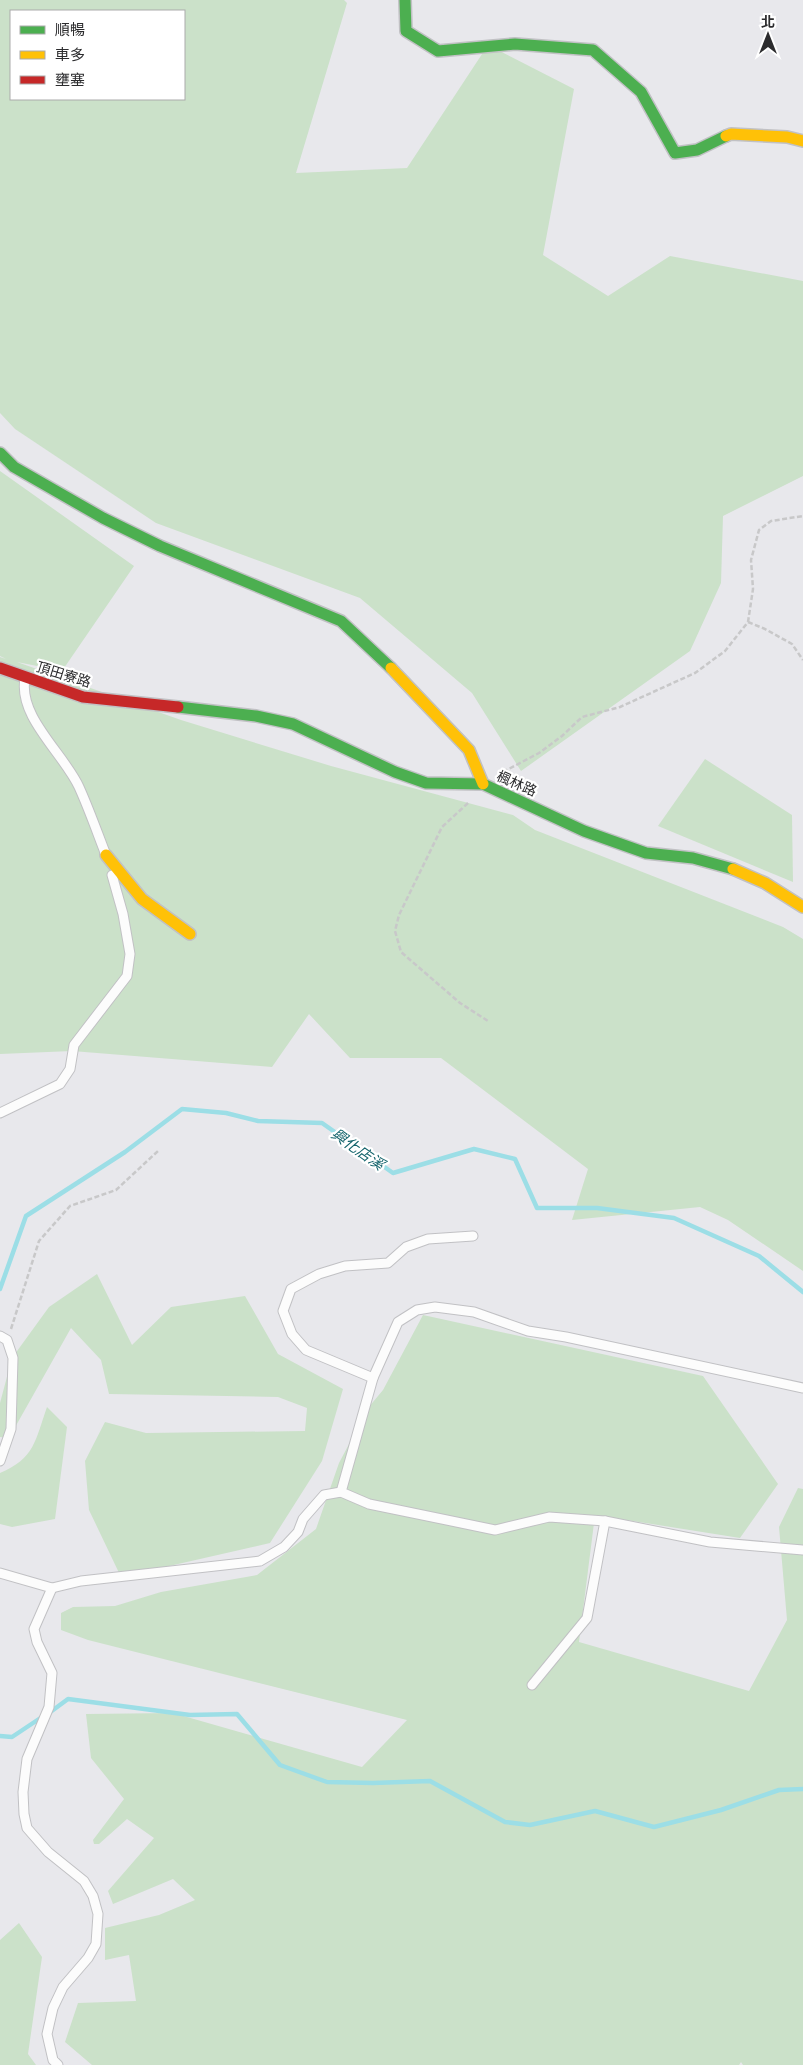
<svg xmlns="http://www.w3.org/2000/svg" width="803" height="2065" viewBox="0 0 803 2065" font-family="'Titillium Web','Noto Sans TC',sans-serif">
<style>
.green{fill:#cbe1c9;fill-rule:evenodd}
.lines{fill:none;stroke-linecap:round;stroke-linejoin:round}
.stream{stroke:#9cdee6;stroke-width:4.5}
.lane-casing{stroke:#c1c1c4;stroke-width:11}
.fast-casing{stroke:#c1c1c4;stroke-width:14}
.slow-casing{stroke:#c1c1c4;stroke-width:14}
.jam-casing{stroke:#c1c1c4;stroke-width:14}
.path{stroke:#c8c8c9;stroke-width:2.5;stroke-dasharray:5 2.5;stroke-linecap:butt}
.lane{stroke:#fcfcfc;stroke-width:9}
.fast{stroke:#4caf50;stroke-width:11}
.slow{stroke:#ffc107;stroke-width:11}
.jam{stroke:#c62828;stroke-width:11}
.labels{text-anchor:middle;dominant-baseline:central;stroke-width:4.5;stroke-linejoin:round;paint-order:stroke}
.street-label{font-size:14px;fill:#2c2c2e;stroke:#fff}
.water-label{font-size:15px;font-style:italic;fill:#13636b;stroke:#fff}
</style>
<rect width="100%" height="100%" fill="#e8e8ec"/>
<g class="green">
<path d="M 0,0 L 344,0 L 347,3 L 296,173 L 407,168 L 488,45 L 574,89 L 543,255 L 608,296 L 670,256 L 803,281 L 803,476 L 723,516 L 721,583 L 690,651 L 521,771 L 472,693 L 360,598 L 156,523 L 15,429 L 0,413 ZM 11,11 L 184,11 L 184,99 L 11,99 Z"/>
<path d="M 0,471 L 134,566 L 62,671 L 17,662 L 181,720 L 331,766 L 513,815 L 535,830 L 783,927 L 803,939 L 803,1271 L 728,1220 L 700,1207 L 572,1220 L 588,1169 L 441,1058 L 350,1058 L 309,1014 L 272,1067 L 72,1051 L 0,1054 L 0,657 L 6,659 L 0,656 Z"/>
<path d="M 705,759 L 792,815 L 793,882 L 658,826 Z"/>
<path d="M 97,1274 L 132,1345 L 171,1307 L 245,1296 L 278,1354 L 343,1389 L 322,1461 L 270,1543 L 121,1577 L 89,1510 L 85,1461 L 105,1422 L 146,1433 L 305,1431 L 307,1408 L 278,1397 L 109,1394 L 101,1360 L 71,1328 L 9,1438 L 0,1437 L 0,1403 L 12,1358 L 49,1307 Z"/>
<path d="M 423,1315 L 703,1376 L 778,1484 L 740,1538 L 595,1515 L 579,1642 L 749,1691 L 787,1620 L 779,1527 L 798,1488 L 803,1489 L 803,2065 L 743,2065 L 741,2062 L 739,2065 L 92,2065 L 65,2042 L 78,2003 L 136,2001 L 129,1955 L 105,1960 L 105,1928 L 159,1915 L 195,1900 L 173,1879 L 113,1904 L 108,1891 L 154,1838 L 127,1819 L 99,1844 L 94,1844 L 93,1840 L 124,1799 L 91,1758 L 86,1714 L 173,1713 L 362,1767 L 407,1720 L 88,1640 L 61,1630 L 61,1613 L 73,1607 L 115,1606 L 161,1592 L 257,1575 L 316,1529 L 339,1463 L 368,1408 L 383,1390 Z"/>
<path d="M 47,1407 L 67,1427 L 55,1519 L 12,1527 L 0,1524 L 0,1473 C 35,1458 35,1441 47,1407 Z"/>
<path d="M 19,1923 L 42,1957 L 28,2054 L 36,2065 L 0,2065 L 0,1940 Z"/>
</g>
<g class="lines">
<g class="stream">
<path d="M 0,1289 L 26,1216 L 125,1152 L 182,1109 L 226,1113 L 258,1121 L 322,1123 L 393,1173 L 474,1149 L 515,1159 L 537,1208 L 597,1208 L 674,1218 L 759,1256 L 803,1292"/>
<path d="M 49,1713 L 68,1699 L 190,1715 L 237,1714 L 280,1765 L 327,1782 L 373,1783 L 430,1781 L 505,1822 L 530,1825 L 595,1811 L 654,1827 L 721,1810 L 779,1790 L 803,1789"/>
<path d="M 0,1736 L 12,1737 L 42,1717"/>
</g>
<g class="lane-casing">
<g id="lane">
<path d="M 25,679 C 18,717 64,754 79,787 C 89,809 97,832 106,855"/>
<path d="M 0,1113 L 60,1084 L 70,1069 L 74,1045 L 127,976 L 130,954 L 123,914 L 112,875"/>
<path d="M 0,1336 L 7,1340 L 13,1358 L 11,1429 L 0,1461"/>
<path d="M 373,1378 L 306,1350 L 292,1334 L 283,1311 L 291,1289 L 319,1274 L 345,1266 L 388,1263 L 406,1247 L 428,1239 L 473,1236"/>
<path d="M 803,1388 L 566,1337 L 528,1331 L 474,1312 L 435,1307 L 417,1310 L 398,1322 L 373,1378 L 341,1492 L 369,1504 L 495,1530 L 549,1517 L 605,1521 L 710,1542 L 803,1550"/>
<path d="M 0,1573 L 52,1588 L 81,1581 L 260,1561 L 284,1547 L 298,1532 L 303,1519 L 324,1495 L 341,1492"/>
<path d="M 52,1588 L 34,1629 L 37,1642 L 52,1673 L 49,1707 L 27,1759 L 23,1792 L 24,1814 L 27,1828 L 48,1852 L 84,1881 L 93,1896 L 98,1914 L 96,1944 L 88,1958 L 63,1987 L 53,2008 L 47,2034 L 53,2060 L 58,2065"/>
<path d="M 532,1685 L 587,1618 L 605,1521"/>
</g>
</g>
<g class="fast-casing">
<g id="fast">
<path d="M 405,0 L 406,31 L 438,51 L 515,44 L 593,50 L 641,92 L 675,153 L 697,150 L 726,136"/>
<path d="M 0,453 L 14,467 L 103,518 L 160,546 L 341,621 L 391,668"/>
<path d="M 178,707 L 256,716 L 293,724 L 395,772 L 426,783 L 483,784 L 584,831 L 646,853 L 693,858 L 733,869"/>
</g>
</g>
<g class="slow-casing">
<g id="slow">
<path d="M 726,136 L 731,134 L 787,137 L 803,141"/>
<path d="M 391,668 L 469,750 L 483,784"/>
<path d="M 106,855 L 142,899 L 190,934"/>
<path d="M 733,869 L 765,883 L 803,907"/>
</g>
</g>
<g class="jam-casing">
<path id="jam" d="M 0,668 L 83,697 L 178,707"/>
</g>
<g class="path">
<path d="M 748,622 L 765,629 L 792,644 L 803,660"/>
<path d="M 503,772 L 539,753 L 562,736 L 582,717 L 620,707 L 695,673 L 725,651 L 748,622 L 753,589 L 751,560 L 759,530 L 771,521 L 803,516"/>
<path d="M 468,803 L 442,827 L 399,915 L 395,931 L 401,952 L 460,1003 L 488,1021"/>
<path d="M 11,1329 L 39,1241 L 70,1206 L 116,1190 L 158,1151"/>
</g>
<use href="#lane" class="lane"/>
<use href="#fast" class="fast"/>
<use href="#slow" class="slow"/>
<use href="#jam" class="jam"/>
</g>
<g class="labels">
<g class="street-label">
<text transform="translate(64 674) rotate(17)">頂田寮路</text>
<text transform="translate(517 783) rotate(24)">楓林路</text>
</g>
<g class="water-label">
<text transform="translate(358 1149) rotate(35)">興化店溪</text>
</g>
</g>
<rect x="10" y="10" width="175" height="90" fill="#ffffff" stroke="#ababab"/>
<rect x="20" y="26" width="25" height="8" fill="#4caf50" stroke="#ababab"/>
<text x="55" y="35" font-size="15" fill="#2c2c2e">順暢</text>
<rect x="20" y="51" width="25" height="8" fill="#ffc107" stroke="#ababab"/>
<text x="55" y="60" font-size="15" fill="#2c2c2e">車多</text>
<rect x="20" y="76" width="25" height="8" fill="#c62828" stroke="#ababab"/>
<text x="55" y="85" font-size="15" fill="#2c2c2e">壅塞</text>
<g transform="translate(768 35)" stroke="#ffffff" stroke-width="4" paint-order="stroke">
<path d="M0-4L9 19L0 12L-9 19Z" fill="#2c2c2e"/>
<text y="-8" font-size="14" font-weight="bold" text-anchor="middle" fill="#2c2c2e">北</text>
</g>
</svg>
